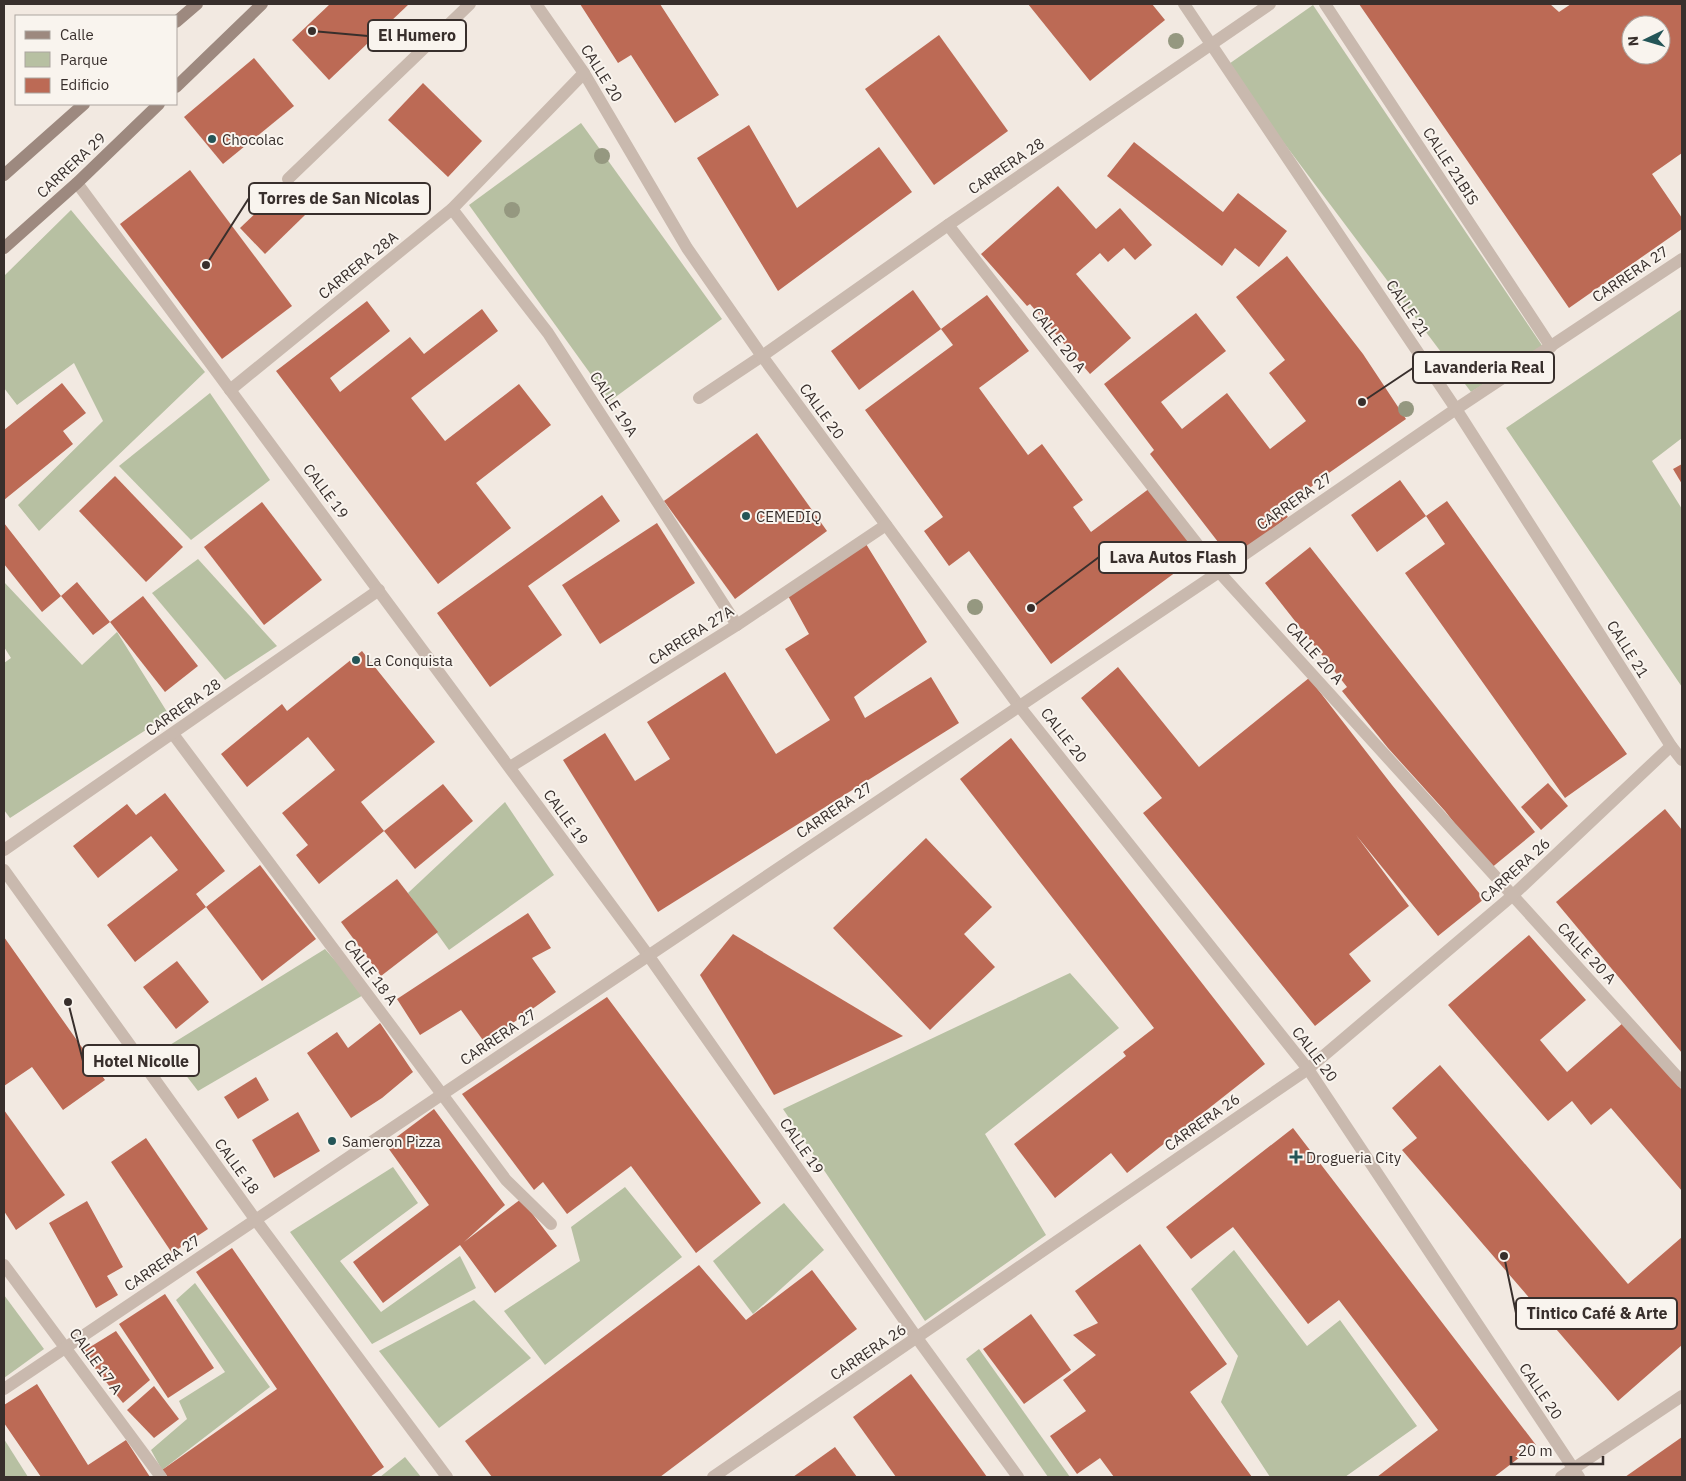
<svg xmlns="http://www.w3.org/2000/svg" width="1686" height="1481" viewBox="0 0 1686 1481" font-family="'IBM Plex Sans',sans-serif">
<style>
.green{fill:#b7c0a2}
.building{fill:#bc6a55;fill-rule:evenodd}
.lines{fill:none;stroke-linecap:round;stroke-linejoin:round}
.lane{stroke:#c9b9ae;stroke-width:12}
.street{stroke:#c9b9ae;stroke-width:12}
.secondary{stroke:#9d897f;stroke-width:12}
.tree{fill:#959880}
.poi-dot{fill:#245557;stroke:#f9f4ee;stroke-width:2}
.labels{text-anchor:middle;dominant-baseline:central;stroke-width:4;stroke-linejoin:round;paint-order:stroke}
.street-label{font-size:15px;fill:#382f2c;stroke:#f9f4ee}
.poi-label{font-size:15px;fill:#382f2c;stroke:#f9f4ee;text-anchor:start}
.leader{fill:none;stroke:#382f2c;stroke-width:2}
.callout-dot{fill:#382f2c;stroke:#f9f4ee;stroke-width:2}
.callout{fill:#f9f4ee;stroke:#382f2c;stroke-width:2}
.callout-label{font-size:16px;text-anchor:middle;font-weight:bold;fill:#382f2c}
</style>
<rect width="100%" height="100%" fill="#f2e9e1"/>
<g class="green">
<path d="M 1313,5 L 1543,347 L 1471,392 L 1226,66 Z"/>
<path d="M 581,123 L 722,319 L 610,401 L 469,205 Z"/>
<path d="M 71,210 L 205,372 L 39,531 L 18,505 L 103,421 L 74,363 L 17,405 L 4,388 L 4,276 Z"/>
<path d="M 1682,309 L 1682,438 L 1652,461 L 1682,509 L 1682,687 L 1506,428 Z"/>
<path d="M 210,393 L 270,480 L 191,540 L 119,466 Z"/>
<path d="M 198,559 L 277,646 L 225,680 L 152,593 Z"/>
<path d="M 4,582 L 82,665 L 117,632 L 169,715 L 10,818 L 4,810 L 4,663 L 11,658 L 4,647 Z"/>
<path d="M 505,802 L 554,875 L 449,950 L 408,893 Z"/>
<path d="M 325,949 L 365,994 L 198,1091 L 165,1048 Z"/>
<path d="M 1070,973 L 1119,1028 L 985,1134 L 1046,1235 L 925,1321 L 783,1109 Z"/>
<path d="M 393,1167 L 418,1203 L 340,1261 L 381,1312 L 460,1256 L 476,1288 L 372,1344 L 290,1232 Z"/>
<path d="M 625,1187 L 682,1257 L 545,1365 L 504,1311 L 580,1261 L 571,1227 Z"/>
<path d="M 784,1203 L 824,1250 L 753,1314 L 713,1261 Z"/>
<path d="M 1234,1250 L 1307,1346 L 1340,1320 L 1417,1426 L 1345,1477 L 1270,1477 L 1221,1402 L 1238,1356 L 1191,1289 Z"/>
<path d="M 195,1283 L 270,1387 L 162,1470 L 151,1450 L 187,1419 L 179,1401 L 225,1372 L 176,1300 Z"/>
<path d="M 4,1295 L 44,1349 L 4,1378 Z"/>
<path d="M 474,1300 L 531,1358 L 439,1428 L 379,1351 Z"/>
<path d="M 979,1349 L 1070,1477 L 1048,1477 L 966,1359 Z"/>
<path d="M 4,1439 L 28,1477 L 4,1477 Z"/>
<path d="M 405,1457 L 421,1477 L 380,1477 Z"/>
</g>
<g class="building">
<path d="M 330,4 L 409,4 L 329,80 L 292,40 Z"/>
<path d="M 580,4 L 660,4 L 719,95 L 675,123 L 631,55 L 618,63 Z"/>
<path d="M 1028,4 L 1152,4 L 1165,20 L 1090,81 Z"/>
<path d="M 1359,4 L 1550,4 L 1559,12 L 1571,4 L 1682,4 L 1682,153 L 1652,174 L 1682,218 L 1682,229 L 1569,308 ZM 1631,25 L 1661,25 L 1661,55 L 1631,55 Z"/>
<path d="M 939,35 L 1008,131 L 934,185 L 865,89 Z"/>
<path d="M 254,58 L 294,106 L 223,164 L 184,117 Z"/>
<path d="M 423,83 L 482,141 L 448,177 L 388,120 Z"/>
<path d="M 749,125 L 797,208 L 879,147 L 912,192 L 778,291 L 697,158 Z"/>
<path d="M 1134,142 L 1223,212 L 1238,193 L 1287,231 L 1259,267 L 1235,248 L 1222,266 L 1107,176 Z"/>
<path d="M 190,170 L 292,306 L 222,359 L 120,224 Z"/>
<path d="M 1058,186 L 1096,229 L 1120,208 L 1152,245 L 1135,260 L 1124,248 L 1108,262 L 1100,253 L 1076,274 L 1131,338 L 1090,374 L 1030,304 L 1027,306 L 981,254 Z"/>
<path d="M 281,189 L 305,215 L 265,254 L 240,228 Z"/>
<path d="M 1287,256 L 1363,354 L 1406,419 L 1326,475 L 1282,510 L 1288,517 L 1232,560 L 1150,454 L 1154,450 L 1104,384 L 1196,313 L 1226,351 L 1161,402 L 1182,429 L 1227,393 L 1270,449 L 1306,421 L 1269,373 L 1285,360 L 1236,297 Z"/>
<path d="M 913,290 L 941,329 L 859,390 L 831,351 Z"/>
<path d="M 987,295 L 1029,351 L 979,388 L 1028,455 L 1042,444 L 1083,500 L 1073,507 L 1091,532 L 1150,488 L 1199,555 L 1051,664 L 969,551 L 949,566 L 924,531 L 943,517 L 865,410 L 953,345 L 941,329 Z"/>
<path d="M 367,301 L 390,331 L 330,378 L 340,392 L 410,337 L 424,354 L 482,309 L 498,331 L 411,398 L 445,441 L 519,384 L 551,425 L 476,483 L 511,528 L 438,584 L 276,371 Z"/>
<path d="M 62,383 L 86,413 L 63,431 L 73,444 L 4,500 L 4,430 Z"/>
<path d="M 757,433 L 827,531 L 735,599 L 664,501 Z"/>
<path d="M 1682,464 L 1682,484 L 1673,469 Z"/>
<path d="M 115,476 L 183,547 L 146,582 L 79,511 Z"/>
<path d="M 1400,480 L 1426,516 L 1447,501 L 1627,754 L 1565,798 L 1405,573 L 1445,544 L 1426,516 L 1377,552 L 1351,515 Z"/>
<path d="M 602,495 L 620,521 L 528,586 L 562,635 L 490,687 L 437,613 Z"/>
<path d="M 262,502 L 322,580 L 264,625 L 204,547 Z"/>
<path d="M 4,523 L 61,596 L 77,582 L 110,622 L 93,635 L 61,596 L 42,612 L 4,564 Z"/>
<path d="M 657,523 L 695,583 L 600,644 L 562,585 Z"/>
<path d="M 866,544 L 927,642 L 854,697 L 865,718 L 931,677 L 959,723 L 658,912 L 563,760 L 605,733 L 635,781 L 670,759 L 647,722 L 725,672 L 776,754 L 830,720 L 785,649 L 809,634 L 787,594 Z"/>
<path d="M 1310,547 L 1535,832 L 1490,869 L 1445,811 L 1388,748 L 1342,691 L 1347,687 L 1265,583 Z"/>
<path d="M 143,596 L 198,666 L 165,692 L 110,622 Z"/>
<path d="M 362,651 L 435,742 L 361,802 L 384,831 L 319,884 L 296,855 L 308,845 L 282,813 L 335,770 L 308,737 L 247,787 L 221,754 L 282,704 L 287,711 Z"/>
<path d="M 1118,667 L 1199,767 L 1309,678 L 1392,785 L 1484,899 L 1438,936 L 1356,835 L 1409,906 L 1349,954 L 1371,981 L 1315,1026 L 1143,813 L 1162,798 L 1081,698 Z"/>
<path d="M 1011,738 L 1265,1064 L 1127,1173 L 1111,1153 L 1055,1198 L 1014,1144 L 1126,1056 L 1123,1052 L 1154,1028 L 960,779 Z"/>
<path d="M 1548,783 L 1568,806 L 1541,830 L 1521,807 Z"/>
<path d="M 443,784 L 473,821 L 415,869 L 384,831 Z"/>
<path d="M 165,793 L 225,871 L 196,894 L 206,907 L 135,962 L 107,925 L 178,870 L 151,836 L 98,878 L 73,846 L 127,804 L 136,815 Z"/>
<path d="M 1665,809 L 1682,830 L 1682,1053 L 1556,902 Z"/>
<path d="M 926,838 L 992,907 L 964,934 L 995,967 L 930,1030 L 833,928 Z"/>
<path d="M 260,865 L 316,939 L 262,981 L 206,907 Z"/>
<path d="M 397,879 L 438,932 L 381,976 L 341,922 Z"/>
<path d="M 528,913 L 551,948 L 532,958 L 556,992 L 485,1043 L 461,1010 L 420,1035 L 397,999 Z"/>
<path d="M 733,934 L 903,1036 L 774,1095 L 700,975 Z"/>
<path d="M 1529,935 L 1586,1000 L 1540,1040 L 1567,1072 L 1624,1022 L 1682,1090 L 1682,1191 L 1611,1108 L 1591,1125 L 1572,1101 L 1548,1121 L 1448,1005 Z"/>
<path d="M 4,937 L 105,1080 L 63,1110 L 32,1067 L 4,1086 Z"/>
<path d="M 177,961 L 209,1002 L 176,1029 L 143,987 Z"/>
<path d="M 607,997 L 761,1203 L 696,1253 L 631,1166 L 567,1214 L 543,1182 L 534,1190 L 462,1094 Z"/>
<path d="M 380,1023 L 413,1072 L 382,1098 L 351,1118 L 307,1053 L 337,1032 L 348,1048 Z"/>
<path d="M 1440,1065 L 1628,1284 L 1682,1237 L 1682,1345 L 1618,1401 L 1402,1150 L 1417,1138 L 1392,1108 Z"/>
<path d="M 256,1077 L 269,1100 L 238,1119 L 224,1097 Z"/>
<path d="M 434,1109 L 505,1205 L 464,1242 L 521,1199 L 557,1246 L 495,1293 L 460,1245 L 383,1303 L 353,1262 L 429,1205 L 386,1145 Z"/>
<path d="M 4,1110 L 65,1195 L 16,1230 L 4,1211 Z"/>
<path d="M 298,1112 L 320,1151 L 274,1178 L 252,1140 Z"/>
<path d="M 1293,1128 L 1536,1445 L 1494,1477 L 1377,1477 L 1438,1430 L 1339,1300 L 1308,1324 L 1233,1227 L 1191,1259 L 1166,1227 Z"/>
<path d="M 146,1138 L 208,1229 L 172,1253 L 111,1162 Z"/>
<path d="M 87,1201 L 123,1267 L 107,1276 L 118,1295 L 96,1308 L 49,1223 Z"/>
<path d="M 1140,1244 L 1227,1364 L 1190,1392 L 1252,1477 L 1114,1477 L 1100,1458 L 1077,1474 L 1050,1436 L 1086,1411 L 1063,1380 L 1096,1355 L 1073,1335 L 1098,1323 L 1075,1291 Z"/>
<path d="M 232,1248 L 384,1467 L 370,1477 L 168,1477 L 162,1470 L 277,1389 L 196,1272 Z"/>
<path d="M 699,1265 L 746,1320 L 812,1270 L 857,1329 L 660,1477 L 492,1477 L 465,1441 Z"/>
<path d="M 165,1294 L 214,1368 L 168,1398 L 119,1324 Z"/>
<path d="M 1031,1314 L 1071,1370 L 1024,1404 L 983,1349 Z"/>
<path d="M 116,1331 L 150,1380 L 123,1403 L 82,1352 Z"/>
<path d="M 911,1374 L 977,1463 L 987,1477 L 896,1477 L 853,1417 Z"/>
<path d="M 37,1384 L 88,1465 L 126,1440 L 150,1477 L 41,1477 L 4,1423 L 4,1405 Z"/>
<path d="M 154,1386 L 179,1419 L 154,1438 L 127,1410 Z"/>
<path d="M 1682,1437 L 1682,1477 L 1625,1477 Z"/>
<path d="M 835,1447 L 857,1477 L 793,1477 Z"/>
</g>
<g class="lines">
<path class="lane" d="M 699,398 L 762,356"/>
<g class="street">
<path d="M 536,4 L 584,73 L 687,248 L 762,356 L 1019,706 L 1308,1069 L 1579,1477"/>
<path d="M 1184,4 L 1456,409 L 1671,746 L 1682,760"/>
<path d="M 1325,4 L 1551,347"/>
<path d="M 288,179 L 470,4"/>
<path d="M 77,183 L 648,955 L 917,1338 L 1018,1477"/>
<path d="M 452,209 L 548,333 L 737,625"/>
<path d="M 948,225 L 1219,572 L 1682,1082"/>
<path d="M 762,356 L 948,225 L 1270,4"/>
<path d="M 230,390 L 452,209 L 584,73"/>
<path d="M 173,734 L 506,1180 L 551,1224"/>
<path d="M 510,767 L 737,625 L 886,525"/>
<path d="M 4,850 L 379,590"/>
<path d="M 4,870 L 255,1219 L 447,1477"/>
<path d="M 4,1265 L 161,1477"/>
<path d="M 4,1389 L 1219,572 L 1456,409 L 1682,259"/>
<path d="M 713,1477 L 1308,1069 L 1512,896 L 1671,746"/>
<path d="M 1561,1477 L 1682,1396"/>
</g>
<g class="secondary">
<path d="M 176,22 L 197,4"/>
<path d="M 176,87 L 262,4"/>
<path d="M 4,175 L 84,104"/>
<path d="M 4,248 L 77,183 L 159,104"/>
</g>
</g>
<g class="tree">
<circle cx="1176" cy="41" r="8"/>
<circle cx="602" cy="156" r="8"/>
<circle cx="512" cy="210" r="8"/>
<circle cx="1406" cy="409" r="8"/>
<circle cx="975" cy="607" r="8"/>
</g>
<g class="poi-dot">
<circle cx="212" cy="139" r="5"/>
<circle cx="746" cy="516" r="5"/>
<circle cx="356" cy="660" r="5"/>
<circle cx="332" cy="1141" r="5"/>
<path d="M1293.5 1149.5h5v5h5v5h-5v5h-5v-5h-5v-5h5z"/>
</g>
<g class="labels">
<g class="street-label">
<text transform="translate(602 73) rotate(58)">CALLE 20</text>
<text transform="translate(71 165) rotate(-43)">CARRERA 29</text>
<text transform="translate(1006 166) rotate(-34)">CARRERA 28</text>
<text transform="translate(1451 166) rotate(57)">CALLE 21BIS</text>
<text transform="translate(358 265) rotate(-39)">CARRERA 28A</text>
<text transform="translate(1630 274) rotate(-34)">CARRERA 27</text>
<text transform="translate(1408 308) rotate(56)">CALLE 21</text>
<text transform="translate(1059 340) rotate(52)">CALLE 20 A</text>
<text transform="translate(614 404) rotate(57)">CALLE 19A</text>
<text transform="translate(822 411) rotate(54)">CALLE 20</text>
<text transform="translate(326 491) rotate(53)">CALLE 19</text>
<text transform="translate(1294 501) rotate(-35)">CARRERA 27</text>
<text transform="translate(691 635) rotate(-32)">CARRERA 27A</text>
<text transform="translate(1628 649) rotate(58)">CALLE 21</text>
<text transform="translate(1315 653) rotate(48)">CALLE 20 A</text>
<text transform="translate(183 707) rotate(-35)">CARRERA 28</text>
<text transform="translate(1064 735) rotate(52)">CALLE 20</text>
<text transform="translate(834 810) rotate(-34)">CARRERA 27</text>
<text transform="translate(566 817) rotate(54)">CALLE 19</text>
<text transform="translate(1515 870) rotate(-42)">CARRERA 26</text>
<text transform="translate(1587 953) rotate(47)">CALLE 20 A</text>
<text transform="translate(371 972) rotate(53)">CALLE 18 A</text>
<text transform="translate(498 1037) rotate(-34)">CARRERA 27</text>
<text transform="translate(1315 1054) rotate(53)">CALLE 20</text>
<text transform="translate(1202 1122) rotate(-35)">CARRERA 26</text>
<text transform="translate(802 1146) rotate(55)">CALLE 19</text>
<text transform="translate(237 1166) rotate(54)">CALLE 18</text>
<text transform="translate(162 1263) rotate(-34)">CARRERA 27</text>
<text transform="translate(868 1352) rotate(-34)">CARRERA 26</text>
<text transform="translate(96 1361) rotate(54)">CALLE 17 A</text>
<text transform="translate(1541 1391) rotate(56)">CALLE 20</text>
</g>
<g class="poi-label">
<text x="222" y="139">Chocolac</text>
<text x="756" y="516">CEMEDIQ</text>
<text x="366" y="660">La Conquista</text>
<text x="342" y="1141">Sameron Pizza</text>
<text x="1306" y="1157">Drogueria City</text>
</g>
</g>
<path class="leader" d="M312 31L368 36M206 265L249 198M1362 402L1413 368M1031 608L1099 557M68 1002L83 1061M1504 1256L1516 1313"/>
<g class="callout-dot">
<circle cx="312" cy="31" r="5"/>
<circle cx="206" cy="265" r="5"/>
<circle cx="1362" cy="402" r="5"/>
<circle cx="1031" cy="608" r="5"/>
<circle cx="68" cy="1002" r="5"/>
<circle cx="1504" cy="1256" r="5"/>
</g>
<g class="callout">
<rect x="368" y="20" width="98" height="31" rx="5"/>
<rect x="249" y="183" width="181" height="31" rx="5"/>
<rect x="1413" y="352" width="141" height="31" rx="5"/>
<rect x="1099" y="542" width="147" height="31" rx="5"/>
<rect x="83" y="1045" width="116" height="31" rx="5"/>
<rect x="1516" y="1298" width="161" height="31" rx="5"/>
</g>
<g class="callout-label">
<text x="417" y="41">El Humero</text>
<text x="339" y="204">Torres de San Nicolas</text>
<text x="1484" y="373">Lavanderia Real</text>
<text x="1173" y="563">Lava Autos Flash</text>
<text x="141" y="1067">Hotel Nicolle</text>
<text x="1597" y="1319">Tintico Café &amp; Arte</text>
</g>
<rect width="1686" height="1481" fill="none" stroke="#382f2c" stroke-width="10"/>
<rect x="15" y="15" width="162" height="90" fill="#f9f4ee" stroke="#aca5a0"/>
<rect x="25" y="31" width="25" height="8" fill="#9d897f" stroke="#aca5a0"/>
<text x="60" y="40" font-size="15" fill="#382f2c">Calle</text>
<rect x="25" y="52" width="25" height="15" fill="#b7c0a2" stroke="#aca5a0"/>
<text x="60" y="65" font-size="15" fill="#382f2c">Parque</text>
<rect x="25" y="78" width="25" height="15" fill="#bc6a55" stroke="#aca5a0"/>
<text x="60" y="90" font-size="15" fill="#382f2c">Edificio</text>
<g transform="translate(1646 40) rotate(265)"><circle r="24" fill="#f9f4ee" stroke="#aca5a0"/>
<path d="M0-4L9 19L0 12L-9 19Z" fill="#245557"/>
<text y="-8" font-size="14" font-weight="bold" text-anchor="middle" fill="#382f2c">N</text>
</g>
<path d="M1511 1456v8h92v-8" fill="none" stroke="#382f2c" stroke-width="2.5"/>
<text x="1518" y="1456" font-size="15" fill="#382f2c" stroke="#f9f4ee" stroke-width="4" paint-order="stroke">20 m</text>
</svg>
